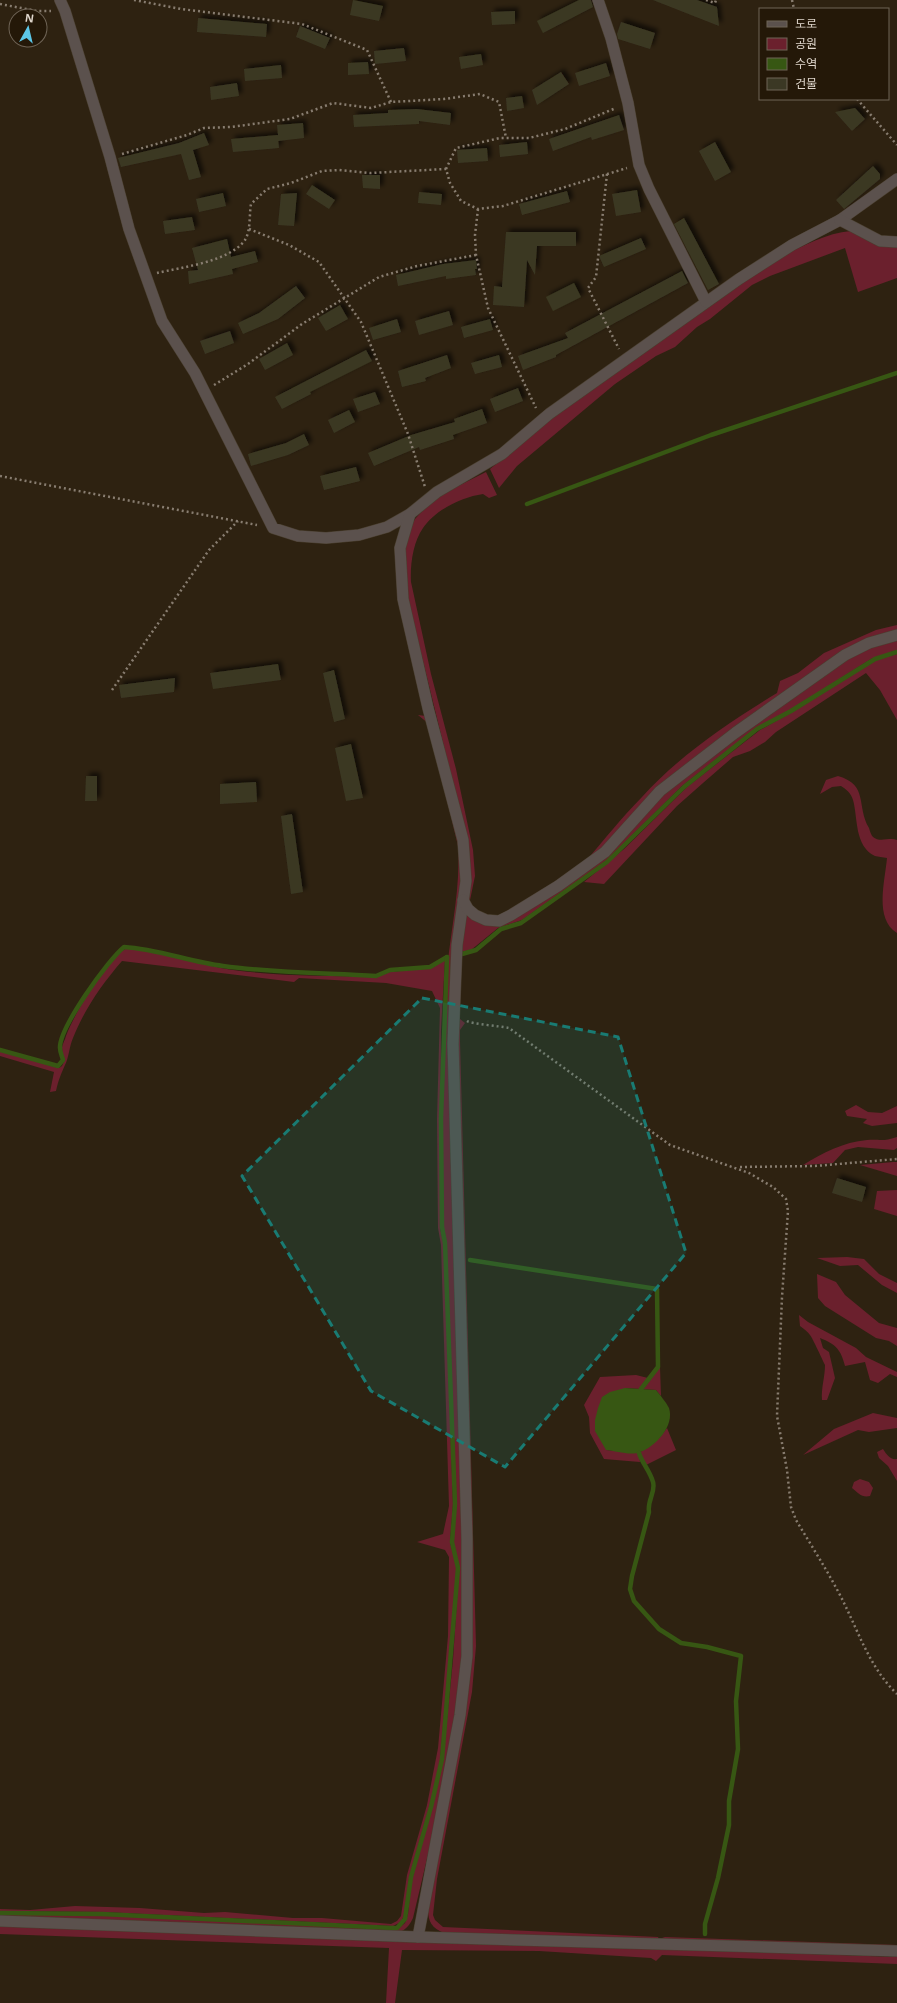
<svg xmlns="http://www.w3.org/2000/svg" width="897" height="2003" viewBox="0 0 897 2003" font-family="'Noto Sans','Noto Sans KR',sans-serif">
<style>
.green{fill:#6b202d}
.water{fill:#375713}
.lines{fill:none;stroke-linecap:round;stroke-linejoin:round}
.stream{stroke:#375713;stroke-width:4.5}
.building{fill:#3b3824;filter:url(#shadow)}
.minor-casing{stroke:#4a3f2f;stroke-width:12}
.tertiary-casing{stroke:#4a3f2f;stroke-width:12}
.path{stroke:#887d70;stroke-width:2.5;stroke-dasharray:2 3;stroke-linecap:butt}
.minor{stroke:#5b514d;stroke-width:11}
.tertiary{stroke:#5b514d;stroke-width:11}
.marked{fill:#197b73;fill-opacity:0.2;stroke:#197b73;stroke-width:3;stroke-dasharray:8 5;stroke-linejoin:round}
</style>
<defs>
<filter id="shadow"><feDropShadow dx="3.5" dy="-3.5" stdDeviation="2" flood-color="#0009"/></filter>
</defs>
<rect width="100%" height="100%" fill="#2e2211"/>
<g class="green">
<path d="M 851,231 L 897,245 L 897,278 L 858,292 L 845,248 L 770,276 L 752,285 L 710,319 L 697,327 L 675,347 L 656,356 L 615,384 L 517,466 L 499,488 L 490,469 L 559,412 L 781,256 C 804,246 826,233 851,231 Z"/>
<path d="M 486,472 L 497,495 L 489,498 L 483,494 C 462,497 435,510 423,528 C 413,542 410,565 411,582 L 431,674 L 456,769 L 473,850 L 475,876 L 469,905 L 467,903 L 449,767 L 408,600 L 405,543 L 407,534 L 415,519 L 434,498 Z"/>
<path d="M 897,625 L 897,632 L 882,636 L 732,730 L 603,849 L 586,861 C 604,840 622,817 642,797 C 680,755 729,722 777,693 L 780,681 L 798,673 L 824,653 L 876,630 Z"/>
<path d="M 897,640 L 897,650 L 871,659 L 792,709 L 756,728 L 682,786 L 606,861 L 522,920 L 498,928 L 471,950 L 460,952 L 464,916 L 467,915 L 486,923 L 560,888 L 660,797 L 736,736 L 845,660 L 870,648 Z"/>
<path d="M 897,654 L 897,720 L 880,690 L 866,673 L 776,732 L 765,742 L 750,751 L 733,757 L 703,783 L 677,806 L 604,884 L 584,882 L 624,849 L 687,787 L 760,730 L 792,712 L 876,660 Z"/>
<path d="M 418,715 L 426,716 L 429,720 L 460,841 L 463,863 L 463,882 L 452,950 L 449,1034 L 463,1584 C 463,1618 464,1652 460,1685 C 451,1763 431,1841 413,1918 C 408,1929 402,1933 390,1933 L 0,1918 L 0,1914 L 103,1915 L 391,1929 L 399,1928 L 405,1923 L 408,1914 L 412,1876 L 432,1807 L 443,1759 L 453,1660 L 459,1568 L 453,1541 L 456,1505 L 446,1242 L 443,1227 C 443,1145 441,1063 446,982 C 449,936 461,892 458,846 L 429,724 Z"/>
<path d="M 838,776 C 869,785 856,806 869,828 C 870,831 871,835 873,837 C 880,843 889,837 897,840 L 897,933 C 874,919 885,881 887,858 C 883,857 878,857 875,856 C 854,846 858,817 853,800 C 851,793 846,789 841,786 L 832,787 L 820,794 L 826,780 Z"/>
<path d="M 125,949 C 157,947 189,962 221,968 C 272,977 325,975 377,977 L 390,972 L 431,968 L 445,960 L 441,1030 L 440,1228 L 444,1245 L 453,1504 L 450,1542 L 457,1569 L 440,1760 L 430,1807 L 409,1879 L 406,1911 L 401,1922 L 393,1926 L 103,1912 L 0,1911 L 0,1909 L 30,1910 L 75,1906 L 140,1908 L 204,1913 L 225,1912 L 293,1918 L 322,1918 L 391,1924 L 397,1921 L 401,1916 L 407,1875 L 427,1805 L 438,1748 L 448,1636 L 449,1557 L 445,1550 L 417,1542 L 443,1534 L 449,1506 L 441,1245 L 438,1228 L 437,1119 L 440,1008 L 432,991 L 386,983 L 299,978 L 294,982 L 122,961 C 102,984 84,1010 73,1038 C 69,1047 69,1057 65,1065 C 61,1074 58,1081 56,1091 L 50,1092 L 54,1072 L 0,1056 L 0,1051 L 59,1068 L 62,1066 C 66,1059 62,1056 62,1048 C 62,1045 65,1040 66,1036 C 74,1014 105,962 125,949 Z"/>
<path d="M 456,1019 L 460,1019 L 465,1023 L 460,1030 L 460,1041 L 476,1646 L 472,1692 L 437,1879 L 433,1915 L 435,1920 L 443,1927 L 658,1937 L 659,1939 L 665,1937 L 897,1945 L 897,1948 L 444,1933 C 432,1928 428,1922 428,1909 L 465,1705 Z"/>
<path d="M 856,1105 L 868,1112 L 882,1113 L 897,1106 L 897,1123 L 872,1126 L 863,1123 L 867,1119 L 847,1116 L 845,1111 Z"/>
<path d="M 897,1137 L 897,1148 L 894,1150 L 858,1147 L 845,1150 L 833,1163 L 803,1165 C 823,1153 843,1142 867,1140 C 881,1139 882,1142 897,1137 Z"/>
<path d="M 897,1162 L 897,1176 L 860,1165 L 893,1162 Z"/>
<path d="M 897,1190 L 897,1216 L 874,1209 L 877,1191 Z"/>
<path d="M 847,1257 L 864,1259 L 879,1274 L 897,1283 L 897,1293 L 882,1285 L 858,1265 L 840,1266 L 817,1258 Z"/>
<path d="M 817,1274 L 836,1282 L 845,1295 L 879,1323 L 897,1328 L 897,1346 L 889,1341 L 876,1338 L 825,1306 L 818,1298 Z"/>
<path d="M 799,1315 L 808,1322 L 856,1348 L 866,1357 L 897,1372 L 897,1377 L 890,1374 L 878,1383 L 870,1380 L 865,1362 L 845,1366 C 841,1350 836,1344 820,1338 L 823,1348 L 829,1352 L 835,1378 L 827,1400 L 822,1400 C 821,1388 825,1377 825,1365 C 824,1363 812,1337 810,1335 C 808,1332 804,1329 800,1326 Z"/>
<path d="M 660,1367 L 661,1396 L 656,1390 L 625,1388 L 606,1450 L 639,1453 L 660,1437 L 667,1428 L 676,1450 L 646,1465 L 639,1454 L 640,1462 L 604,1459 L 590,1433 L 589,1417 L 584,1405 L 600,1377 L 636,1375 L 648,1378 L 644,1386 Z"/>
<path d="M 873,1413 L 897,1418 L 897,1428 L 869,1432 L 858,1430 L 803,1455 L 834,1429 Z"/>
<path d="M 883,1449 C 887,1455 890,1460 897,1459 L 897,1481 L 888,1466 L 879,1458 L 877,1452 Z"/>
<path d="M 860,1479 L 869,1482 L 873,1488 L 870,1496 C 862,1498 858,1493 852,1488 L 854,1482 Z"/>
<path d="M 0,1926 L 897,1957 L 897,1964 L 662,1955 L 656,1961 L 651,1958 L 539,1951 L 402,1950 L 395,2003 L 386,2003 L 389,1948 L 0,1934 Z"/>
</g>
<path class="water" d="M 625,1388 L 656,1390 C 660,1395 666,1402 669,1408 C 675,1426 655,1447 640,1452 C 631,1456 616,1451 606,1450 L 595,1431 L 595,1420 L 598,1408 L 602,1397 L 610,1392 Z"/>
<g class="lines">
<g class="stream">
<path d="M 527,504 L 711,435 L 897,373"/>
<path d="M 462,954 L 476,950 L 501,929 L 521,923 L 607,862 L 684,787 L 757,729 L 791,711 L 875,659 L 897,652"/>
<path d="M 0,1050 L 58,1066 L 63,1060 C 62,1056 60,1052 60,1048 C 59,1028 108,960 124,947 C 158,949 190,962 223,966 C 274,973 325,973 376,976 L 390,970 L 430,967 L 447,957"/>
<path d="M 470,1260 L 657,1289 L 658,1367 L 641,1389"/>
<path d="M 639,1453 C 642,1463 650,1471 653,1482 C 656,1492 647,1500 649,1512 L 632,1576 L 630,1589 L 634,1601 L 659,1629 L 681,1643 L 707,1647 L 741,1656 L 736,1701 L 738,1749 L 729,1801 L 729,1825 L 718,1878 L 705,1924 L 705,1934"/>
<path d="M 0,1913 L 102,1914 L 391,1928 L 397,1928 L 405,1919 L 411,1877 L 431,1807 L 442,1759 L 458,1568 L 452,1542 L 455,1504 L 445,1243 L 442,1227 L 441,1118 L 447,957"/>
</g>
</g>
<g class="building">
<path d="M 353,0 L 383,6 L 379,21 L 350,15 Z"/>
<path d="M 579,0 L 591,0 L 593,7 L 543,33 L 537,21 Z"/>
<path d="M 653,0 L 697,0 L 717,7 L 719,26 Z"/>
<path d="M 515,11 L 515,24 L 492,25 L 491,12 Z"/>
<path d="M 198,18 L 267,24 L 266,37 L 197,32 Z"/>
<path d="M 621,22 L 655,33 L 650,49 L 618,39 L 617,34 Z"/>
<path d="M 300,26 L 330,38 L 325,49 L 296,37 Z"/>
<path d="M 404,48 L 406,61 L 375,64 L 374,51 Z"/>
<path d="M 481,54 L 483,65 L 461,69 L 459,57 Z"/>
<path d="M 368,62 L 369,74 L 348,75 L 348,63 Z"/>
<path d="M 606,63 L 610,76 L 579,86 L 575,73 Z"/>
<path d="M 281,65 L 282,78 L 245,81 L 244,69 Z"/>
<path d="M 561,72 L 569,84 L 537,105 L 532,90 Z"/>
<path d="M 237,83 L 239,96 L 211,100 L 210,87 Z"/>
<path d="M 522,96 L 524,108 L 507,111 L 506,98 Z"/>
<path d="M 855,108 L 865,119 L 852,131 L 835,112 Z"/>
<path d="M 417,109 L 451,113 L 450,125 L 419,121 L 419,124 L 354,127 L 353,115 L 388,113 L 388,110 Z"/>
<path d="M 619,115 L 624,130 L 592,140 L 591,137 L 553,151 L 549,139 Z"/>
<path d="M 303,123 L 304,138 L 278,141 L 278,138 L 279,148 L 233,152 L 231,139 L 278,135 L 277,125 Z"/>
<path d="M 204,133 L 209,145 L 193,150 L 201,177 L 189,180 L 181,154 L 121,167 L 118,158 L 179,143 Z"/>
<path d="M 527,142 L 528,154 L 500,157 L 499,145 Z"/>
<path d="M 715,142 L 731,172 L 715,181 L 699,151 Z"/>
<path d="M 487,148 L 488,161 L 458,163 L 457,150 Z"/>
<path d="M 873,166 L 880,174 L 880,179 L 844,209 L 836,200 Z"/>
<path d="M 362,175 L 380,175 L 380,189 L 363,188 Z"/>
<path d="M 312,185 L 335,200 L 329,209 L 306,194 Z"/>
<path d="M 637,190 L 641,212 L 616,216 L 612,194 Z"/>
<path d="M 567,191 L 570,202 L 522,215 L 519,204 Z"/>
<path d="M 419,192 L 442,194 L 441,205 L 418,203 Z"/>
<path d="M 223,193 L 226,206 L 199,212 L 196,199 Z"/>
<path d="M 297,193 L 294,226 L 278,225 L 281,194 Z"/>
<path d="M 192,217 L 195,230 L 165,234 L 163,221 Z"/>
<path d="M 684,218 L 719,284 L 708,290 L 674,224 Z"/>
<path d="M 506,232 L 576,232 L 576,246 L 537,246 L 535,275 L 527,260 L 524,307 L 493,305 L 494,286 L 502,287 Z"/>
<path d="M 641,238 L 646,249 L 604,267 L 599,256 Z"/>
<path d="M 227,239 L 231,257 L 255,251 L 258,262 L 232,269 L 233,274 L 189,284 L 188,271 L 198,270 L 192,248 Z"/>
<path d="M 476,260 L 477,269 L 475,269 L 476,275 L 446,279 L 446,276 L 398,286 L 396,275 L 443,264 Z"/>
<path d="M 682,271 L 688,283 L 556,355 L 556,357 L 523,370 L 518,356 L 568,338 L 565,333 Z"/>
<path d="M 574,283 L 581,297 L 553,311 L 546,297 Z"/>
<path d="M 296,286 L 305,298 L 278,319 L 243,334 L 238,323 L 259,313 Z"/>
<path d="M 340,305 L 348,319 L 326,331 L 318,318 Z"/>
<path d="M 449,311 L 453,325 L 419,335 L 415,321 Z"/>
<path d="M 397,319 L 401,332 L 373,340 L 369,328 Z"/>
<path d="M 490,319 L 493,330 L 464,338 L 461,327 Z"/>
<path d="M 230,331 L 234,343 L 205,354 L 200,341 Z"/>
<path d="M 287,343 L 293,355 L 265,370 L 259,359 Z"/>
<path d="M 366,350 L 372,361 L 310,392 L 311,394 L 282,409 L 275,397 Z"/>
<path d="M 447,355 L 451,368 L 425,378 L 426,381 L 402,387 L 398,371 Z"/>
<path d="M 499,355 L 502,367 L 475,374 L 471,363 Z"/>
<path d="M 518,388 L 523,401 L 495,412 L 490,399 Z"/>
<path d="M 375,392 L 380,404 L 358,412 L 353,399 Z"/>
<path d="M 482,409 L 487,423 L 453,435 L 454,439 L 420,450 L 419,447 L 374,466 L 368,453 L 411,435 L 455,422 L 454,419 Z"/>
<path d="M 349,410 L 355,422 L 334,433 L 328,420 Z"/>
<path d="M 304,434 L 309,445 L 288,455 L 251,466 L 248,454 L 286,443 Z"/>
<path d="M 356,467 L 360,481 L 324,490 L 320,476 Z"/>
<path d="M 278,664 L 281,680 L 213,689 L 210,673 Z"/>
<path d="M 334,670 L 345,719 L 334,722 L 323,673 Z"/>
<path d="M 175,678 L 174,692 L 121,698 L 119,685 Z"/>
<path d="M 351,744 L 363,798 L 346,801 L 335,748 Z"/>
<path d="M 86,776 L 97,776 L 97,801 L 85,801 Z"/>
<path d="M 256,782 L 257,802 L 220,804 L 220,784 Z"/>
<path d="M 292,814 L 303,892 L 291,894 L 281,816 Z"/>
<path d="M 837,1178 L 866,1187 L 862,1202 L 832,1193 Z"/>
</g>
<g class="lines">
<g class="minor-casing">
<g id="minor">
<path d="M 60,0 L 65,11 L 110,157 L 129,229 L 162,321 L 195,373 L 273,528 L 298,536 L 326,538 L 359,535 L 387,527 L 410,514 L 437,492 L 502,454 L 549,414 L 739,279 L 792,245 L 840,220 L 897,179"/>
<path d="M 598,0 L 611,38 L 628,103 L 639,165 L 649,189 L 706,302"/>
<path d="M 840,220 L 880,241 L 897,242"/>
<path d="M 410,514 L 400,548 L 403,599 L 428,708 L 463,840 L 466,881 L 457,945 L 453,1044 L 467,1539 L 467,1656 L 460,1715 L 418,1937"/>
<path d="M 463,900 L 468,909 L 475,915 L 486,920 L 499,921 L 511,915 L 558,886 L 605,852 L 660,791 L 735,733 L 845,655 L 869,643 L 897,635"/>
</g>
</g>
<g class="tertiary-casing">
<path id="tertiary" d="M 0,1921 L 418,1937 L 897,1951"/>
</g>
<g class="path">
<path d="M 134,0 L 181,9 L 302,24 L 367,50 L 391,102"/>
<path d="M 706,0 L 715,3 L 716,0"/>
<path d="M 792,0 L 794,9"/>
<path d="M 0,4 L 37,11 L 51,11"/>
<path d="M 857,99 L 897,145"/>
<path d="M 122,154 L 187,135 L 204,128 L 231,127 L 290,119 L 333,103 L 371,108 L 391,102 L 444,99 L 480,94 L 499,102 L 506,138"/>
<path d="M 446,169 L 456,148 L 500,138 L 529,138 L 565,129 L 616,108"/>
<path d="M 607,174 L 596,277 L 588,288 L 619,349"/>
<path d="M 478,209 L 475,235 L 476,255 L 488,308 L 536,408"/>
<path d="M 249,229 L 289,245 L 319,262 L 361,322 L 408,434 L 425,487"/>
<path d="M 157,273 C 182,267 229,262 245,240 C 251,230 249,215 251,204 L 267,189 L 291,183 L 322,171 L 339,170 L 370,173 L 446,169 L 450,183 L 461,201 L 478,209 L 503,206 L 627,168"/>
<path d="M 214,385 L 248,364 L 302,324 L 379,277 L 417,266 L 476,255"/>
<path d="M 0,476 L 257,525"/>
<path d="M 112,690 L 209,550 L 238,521"/>
<path d="M 467,1021 C 472,1024 500,1026 509,1028 L 670,1145 L 749,1173 L 773,1187 L 786,1199 L 788,1211 L 782,1297 L 777,1416 L 787,1470 L 791,1507 L 796,1520 C 811,1545 827,1570 841,1597 C 858,1630 869,1667 897,1694"/>
<path d="M 740,1167 L 815,1166 L 897,1159"/>
</g>
<use href="#minor" class="minor"/>
<use href="#tertiary" class="tertiary"/>
</g>
<path class="marked" d="M 422,998 L 618,1037 L 686,1253 L 505,1467 L 371,1391 L 242,1176 Z"/>
<rect x="759" y="8" width="130" height="92" fill="#241808" stroke="#6f6456"/>
<rect x="767" y="21" width="20" height="6" fill="#5b514d" stroke="#6f6456"/>
<text x="795" y="28" font-size="12" fill="#dfd6cc">도로</text>
<rect x="767" y="38" width="20" height="12" fill="#6b202d" stroke="#6f6456"/>
<text x="795" y="48" font-size="12" fill="#dfd6cc">공원</text>
<rect x="767" y="58" width="20" height="12" fill="#375713" stroke="#6f6456"/>
<text x="795" y="68" font-size="12" fill="#dfd6cc">수역</text>
<rect x="767" y="78" width="20" height="12" fill="#3b3824" stroke="#6f6456"/>
<text x="795" y="88" font-size="12" fill="#dfd6cc">건물</text>
<g transform="translate(28 28) rotate(8)"><circle r="19" fill="#241808" stroke="#6f6456"/>
<path d="M0-3L7 15L0 10L-7 15Z" fill="#5cc7e7"/>
<text y="-6" font-size="11" font-weight="bold" text-anchor="middle" fill="#dfd6cc">N</text>
</g>
</svg>
